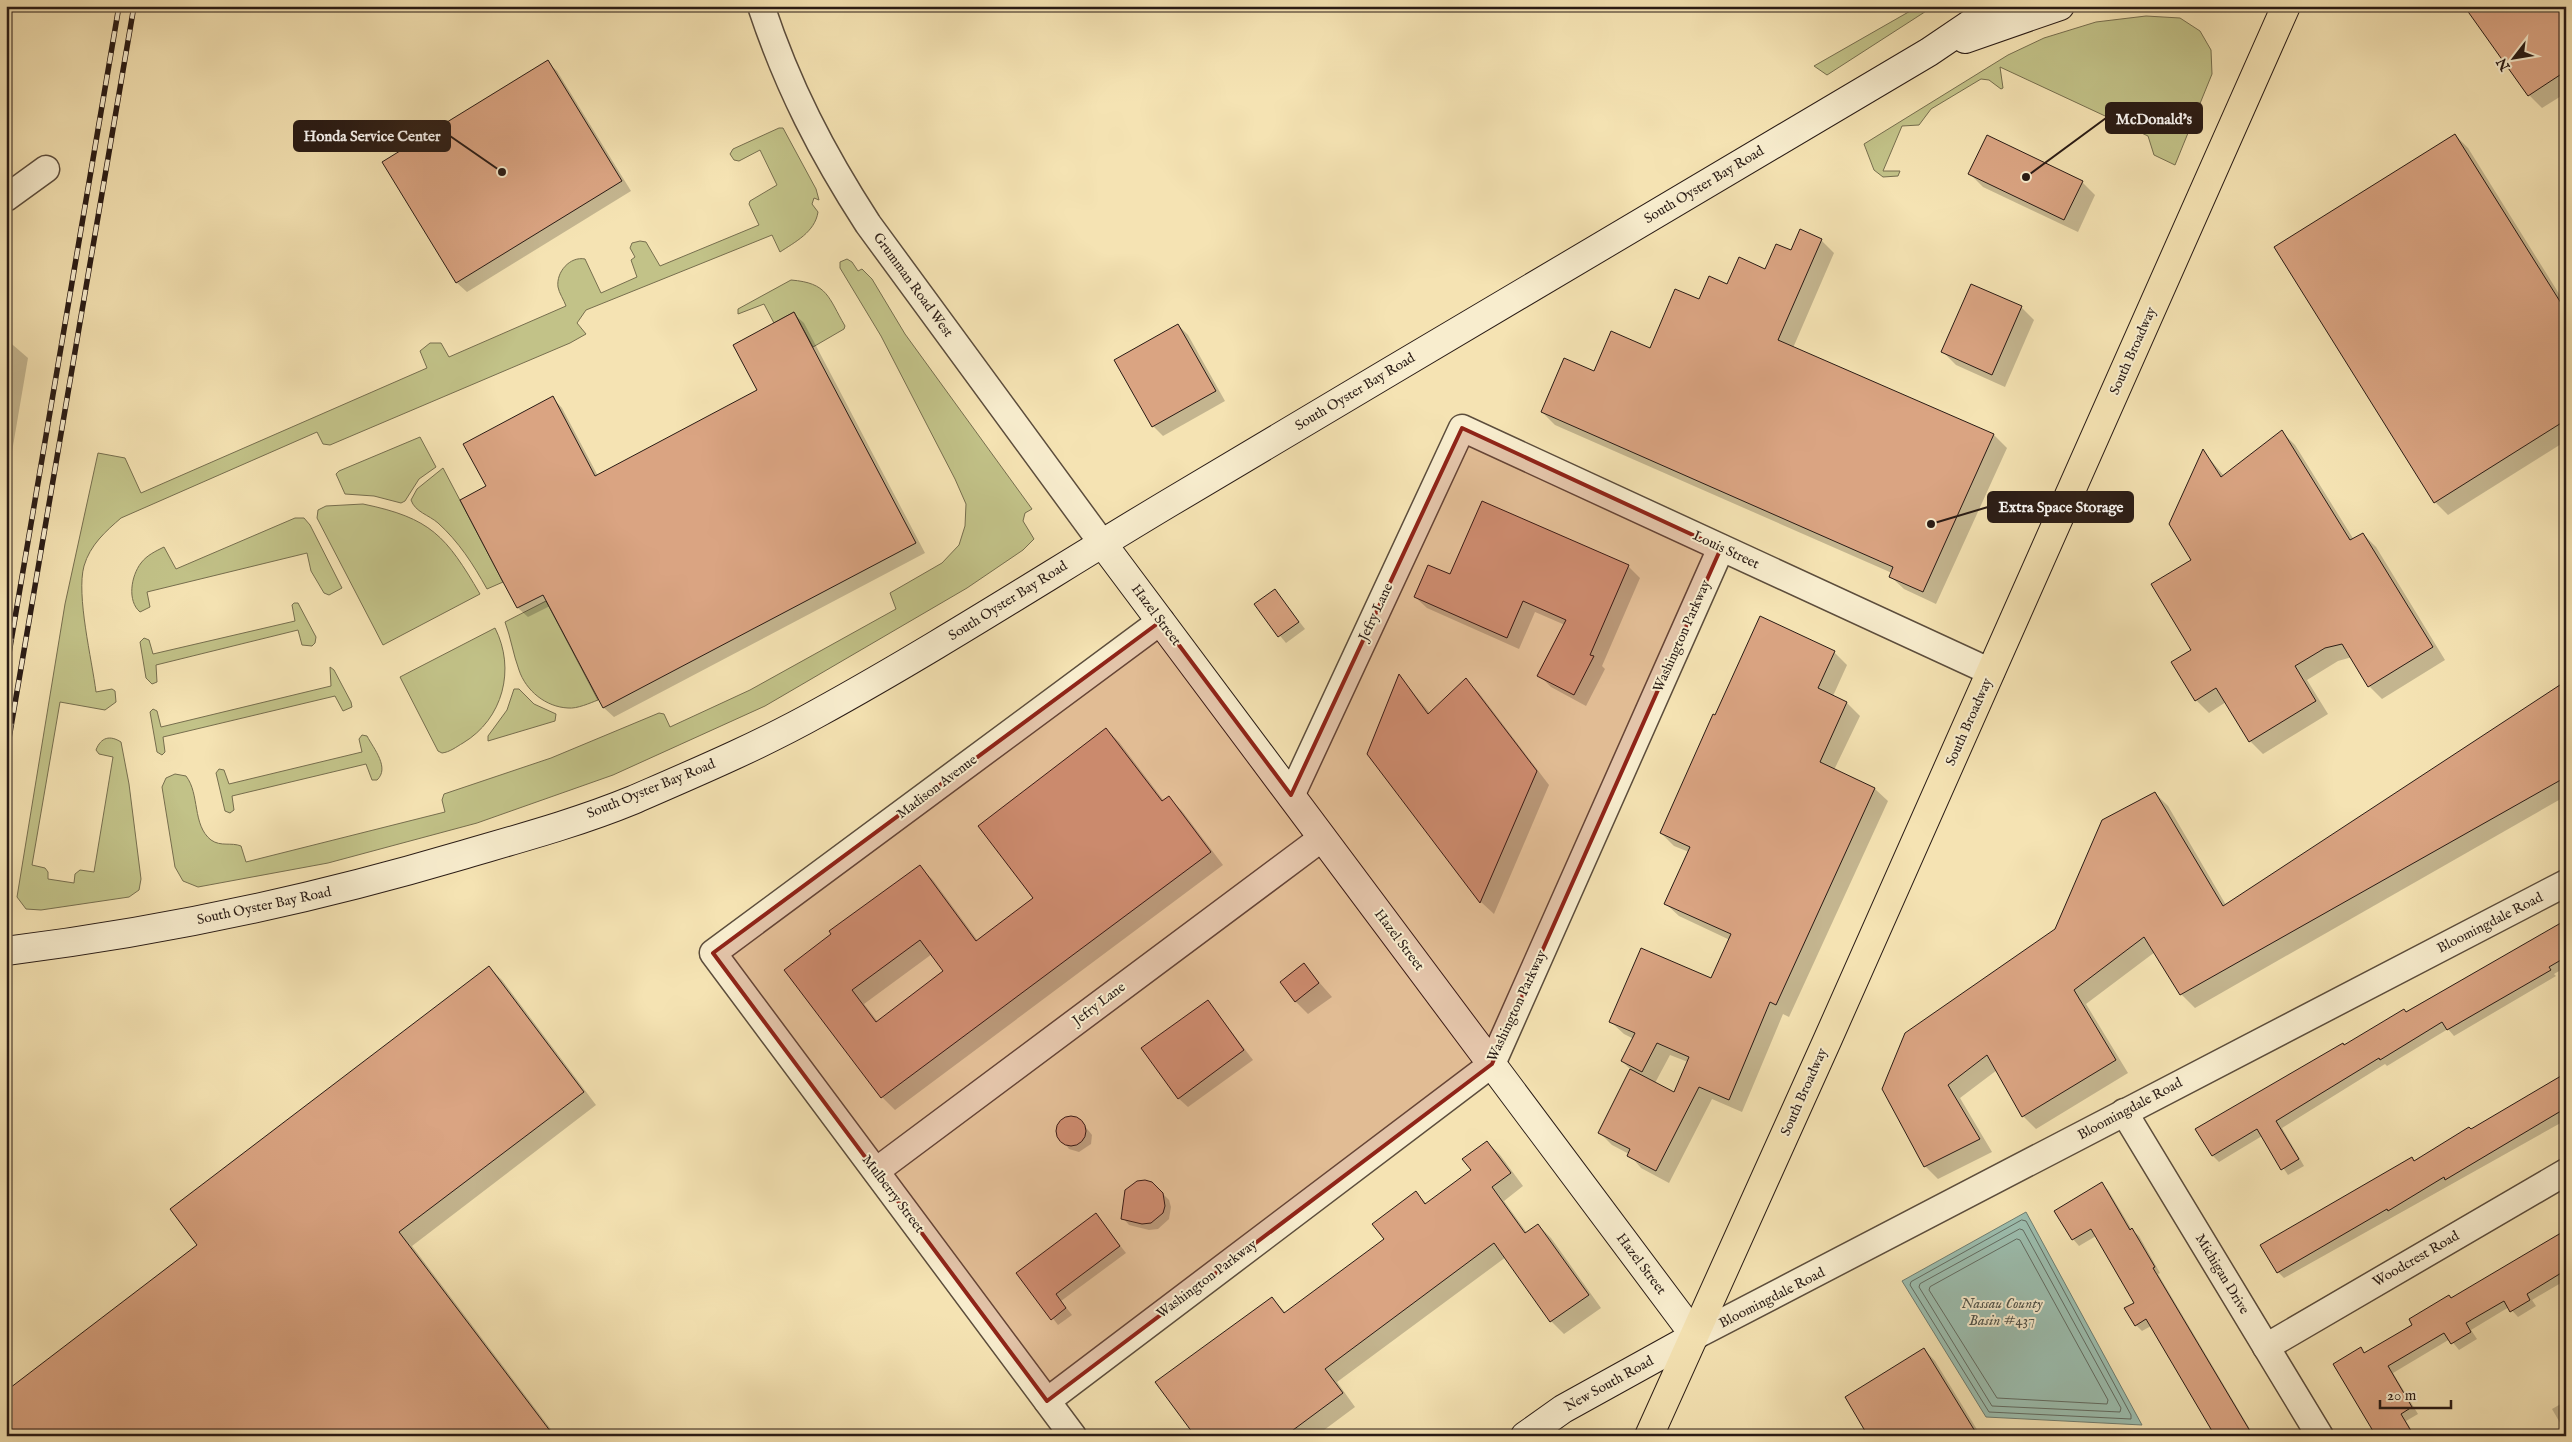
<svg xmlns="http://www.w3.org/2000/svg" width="2572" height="1442" viewBox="0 0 2572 1442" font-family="'IM FELL English',serif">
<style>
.green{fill:#c2c288;stroke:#766e4e}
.water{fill:#9cbeaf;stroke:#6e7d71}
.shadow{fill:#0003;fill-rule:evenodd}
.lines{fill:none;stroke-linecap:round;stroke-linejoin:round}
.shore{stroke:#626c62;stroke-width:1}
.building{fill:#daa482;stroke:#291b15;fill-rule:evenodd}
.street-casing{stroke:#5c4d3c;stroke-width:29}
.secondary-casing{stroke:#291b15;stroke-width:30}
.primary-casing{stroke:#291b15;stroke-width:30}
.street{stroke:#f8edce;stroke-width:26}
.secondary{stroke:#f8edce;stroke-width:28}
.primary{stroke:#f5e3b3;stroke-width:28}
.rail-casing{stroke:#291b15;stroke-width:5.5}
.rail{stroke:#f8edce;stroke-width:4;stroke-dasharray:11;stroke-linecap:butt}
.marked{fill:#8f2418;fill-opacity:0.2;stroke:#8f2418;stroke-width:4;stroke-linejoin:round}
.labels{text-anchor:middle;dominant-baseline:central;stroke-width:4;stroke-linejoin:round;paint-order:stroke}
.street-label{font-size:14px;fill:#291b15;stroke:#f8edce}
.water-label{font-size:15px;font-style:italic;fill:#51544b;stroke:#f8edce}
.leader{fill:none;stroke:#291b15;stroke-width:2}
.callout-dot{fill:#291b15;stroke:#f8edce;stroke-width:2}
.callout{fill:#291b15;stroke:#291b15;stroke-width:2}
.callout-label{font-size:15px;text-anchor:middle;font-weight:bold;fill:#fff}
</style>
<rect width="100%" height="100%" fill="#f5e3b3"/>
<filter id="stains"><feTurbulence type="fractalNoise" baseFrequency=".004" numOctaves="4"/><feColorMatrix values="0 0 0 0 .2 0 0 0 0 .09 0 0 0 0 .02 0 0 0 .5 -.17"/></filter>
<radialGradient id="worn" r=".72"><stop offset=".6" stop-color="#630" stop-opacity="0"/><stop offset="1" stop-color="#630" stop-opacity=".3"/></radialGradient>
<g class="green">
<path d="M 1919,6 L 1934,6 L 1827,75 L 1814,66 Z"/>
<path d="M 2146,16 L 2180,18 L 2200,31 L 2211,50 L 2212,74 L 2175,165 L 2154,155 L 2148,136 L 2000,67 L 2003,88 L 2001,89 L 1989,80 L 1981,79 L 1931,109 L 1919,125 L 1902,126 L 1883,171 L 1900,171 L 1898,176 L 1883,177 L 1874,170 L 1864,144 L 2008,55 L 2044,38 L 2096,22 Z"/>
<path d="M 779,128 L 783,128 L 816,189 L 819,200 L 814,198 L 812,204 L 818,212 C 815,232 795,242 780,252 L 772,235 L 586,310 L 577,323 L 586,334 L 570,343 L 330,445 L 323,444 L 317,432 L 121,518 C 106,531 90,545 84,566 C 76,595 92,660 96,692 L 112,689 L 115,691 L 116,702 L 105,710 L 60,702 L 32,865 L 45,868 L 48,872 L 48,879 L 74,883 L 75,874 L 80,870 L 94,872 L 113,757 L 99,754 L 96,750 C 101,737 110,735 121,742 L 129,784 L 141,879 L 139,890 L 129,897 L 41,910 L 26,909 L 17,897 L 65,604 L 98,453 L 125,458 L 141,493 L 427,368 L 420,351 L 430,343 L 441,343 L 449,357 L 566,306 C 564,300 559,293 558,287 C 556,272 570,256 585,259 L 601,293 L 637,277 L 631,260 L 635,257 L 630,248 L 632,243 L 640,241 L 646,242 L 660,266 L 759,225 L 749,204 L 750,201 L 777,185 L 760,150 L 739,161 L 734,160 L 730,154 L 733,149 Z"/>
<path d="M 847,259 L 852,262 L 858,271 L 862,269 L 872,279 L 905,334 L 1032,509 L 1025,513 L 1023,521 L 1034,539 L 1023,550 L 967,588 L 765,706 L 613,775 L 477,823 L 328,863 L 198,887 L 183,881 L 175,867 L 162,787 L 166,778 L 175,774 L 186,776 C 200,794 192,825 211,840 C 221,847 231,842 241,846 L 246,862 L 445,812 L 442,800 L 444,794 L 551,758 L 659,713 L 664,714 L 670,727 L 750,690 L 896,609 L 890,593 L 942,563 L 959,545 L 965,526 L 966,504 L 955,479 L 881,336 L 840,268 L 840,262 Z"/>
<path d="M 791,280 C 828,283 828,297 845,326 L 844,329 L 813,347 L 794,312 L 774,323 L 764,304 L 738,314 L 738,309 Z"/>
<path d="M 420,437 L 436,467 L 419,479 L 405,501 L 401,503 L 374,496 L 345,494 L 336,474 L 339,471 Z"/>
<path d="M 443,468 L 503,582 L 487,589 C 473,564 459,542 438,523 C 429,515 415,512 411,500 L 417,489 Z"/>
<path d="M 363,504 C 431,518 446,536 480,594 L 383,645 L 317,518 L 318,510 L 326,506 Z"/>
<path d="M 295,518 L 304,518 L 310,525 L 342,588 L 329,595 L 324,593 L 311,571 L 307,553 L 147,592 L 150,607 L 140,612 C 127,601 131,576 141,563 C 147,555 156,551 164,547 L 176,569 Z"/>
<path d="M 546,601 L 598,700 C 590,703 577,709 568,708 C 546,707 526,691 519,670 C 513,654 511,638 505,622 Z"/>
<path d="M 294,603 L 298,603 L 316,637 L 315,643 L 312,646 L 302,645 L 298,630 L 156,665 L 157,682 L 152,684 L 146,678 L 140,642 L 144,638 L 149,640 L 153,654 L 295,621 L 292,605 Z"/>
<path d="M 495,628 C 516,669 503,719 463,743 C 456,747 450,752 442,753 L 438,751 L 400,677 Z"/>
<path d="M 330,667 L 334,670 L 351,702 L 352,707 L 343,711 L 335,696 L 163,737 L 165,752 L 162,755 L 157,752 L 150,712 L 153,709 L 157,711 L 161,727 L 331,686 Z"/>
<path d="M 514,689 L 519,689 L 534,704 L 556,714 L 555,721 L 488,741 L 488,736 L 507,710 Z"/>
<path d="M 362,735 L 367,736 C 374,749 390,768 377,780 L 372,780 L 366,764 L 232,796 L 234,810 L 230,813 L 225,811 L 216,773 L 219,769 L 224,770 L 229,784 L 362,752 L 359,739 Z"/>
</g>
<path class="water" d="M 2026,1212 L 2142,1425 L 1986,1417 L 1902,1281 Z"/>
<g class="shadow">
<path d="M 2566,6 L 2566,93 L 2542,108 L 2529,95 Z"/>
<path d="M 547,62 L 557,71 L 631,191 L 467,292 L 457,283 L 384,162 Z"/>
<path d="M 2455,135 L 2468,148 L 2566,305 L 2566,441 L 2448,515 L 2435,502 Z"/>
<path d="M 1970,174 L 2082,182 L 2095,195 L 2078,232 L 1983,187 Z"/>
<path d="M 1821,240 L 1834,253 L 1793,348 L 1994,435 L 2007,448 L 1936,604 L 1904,589 L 1890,576 L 1892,573 L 1555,425 L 1542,412 L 1594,372 L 1651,350 L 1700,301 L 1728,285 L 1765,271 L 1791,252 Z"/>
<path d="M 2021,307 L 2034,320 L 2005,387 L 1956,365 L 1943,352 Z"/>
<path d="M 794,314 L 804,323 L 925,553 L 614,717 L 604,708 L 550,606 L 528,617 L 518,608 L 487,487 L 553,398 L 562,408 L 598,476 L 759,391 Z"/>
<path d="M 1178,325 L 1188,335 L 1225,401 L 1163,436 L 1153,426 L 1116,361 Z"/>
<path d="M 6,339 L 28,358 L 6,487 Z"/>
<path d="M 2282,432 L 2295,445 L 2354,540 L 2363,534 L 2376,547 L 2445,660 L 2382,699 L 2369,686 L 2352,657 L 2338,661 L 2307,680 L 2328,714 L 2263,754 L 2250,741 L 2226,702 L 2209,713 L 2196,700 L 2192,560 L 2203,451 L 2224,476 Z"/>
<path d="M 1483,502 L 1629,567 L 1640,578 L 1602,666 L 1605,669 L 1586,706 L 1551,687 L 1539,675 L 1565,625 L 1535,612 L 1519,649 L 1427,608 L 1415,597 L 1451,576 Z"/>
<path d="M 1275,590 L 1305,629 L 1286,643 L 1255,605 Z"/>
<path d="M 1834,652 L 1847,665 L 1833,696 L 1847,703 L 1860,716 L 1834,770 L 1875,789 L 1888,801 L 1789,1017 L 1783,1014 L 1742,1112 L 1712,1099 L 1669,1183 L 1641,1168 L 1629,1154 L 1612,1145 L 1599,1132 L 1631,1070 L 1622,1061 L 1634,1039 L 1624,1034 L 1611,1022 L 1712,980 L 1730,940 L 1679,916 L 1666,904 L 1689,852 L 1674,846 L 1661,833 L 1715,716 ZM 1670,1055 L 1688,1062 L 1675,1093 L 1655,1083 Z"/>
<path d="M 1399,676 L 1430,713 L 1466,680 L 1479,693 L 1549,785 L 1494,914 L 1481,902 L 1368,754 Z"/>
<path d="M 2566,683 L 2566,796 L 2195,1008 L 2181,994 L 2155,952 L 2086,1004 L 2128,1073 L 2036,1129 L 2023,1116 L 1997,1070 L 1960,1098 L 1992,1152 L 1938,1179 L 1925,1166 L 1883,1089 L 2056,930 L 2155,793 L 2168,806 L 2226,905 Z"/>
<path d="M 1106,729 L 1119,742 L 1164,801 L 1169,798 L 1182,811 L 1223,865 L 895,1110 L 882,1097 L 786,970 L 920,867 L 933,880 L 978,941 L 1035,898 ZM 932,954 L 945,972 L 878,1022 L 864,1004 Z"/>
<path d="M 2566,922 L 2566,967 L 2554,974 L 2556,976 L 2454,1036 L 2448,1029 L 2387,1066 L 2385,1064 L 2282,1128 L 2304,1166 L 2288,1175 L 2262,1136 L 2219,1162 L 2213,1156 L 2344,1046 Z"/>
<path d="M 1304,965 L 1332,997 L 1308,1014 L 1295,1001 Z"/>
<path d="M 489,967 L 502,980 L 596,1105 L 412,1246 L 556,1436 L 12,1436 L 199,1245 Z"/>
<path d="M 1208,1001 L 1253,1060 L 1188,1107 L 1178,1098 Z"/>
<path d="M 2566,1075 L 2566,1120 L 2284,1278 L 2278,1272 L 2412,1158 L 2415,1162 Z"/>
<path d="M 1067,1117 L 1080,1120 L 1092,1135 L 1091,1144 L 1079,1152 L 1069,1149 L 1058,1134 L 1059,1123 Z"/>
<path d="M 1487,1142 L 1500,1155 L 1523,1186 L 1504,1201 L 1527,1233 L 1538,1225 L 1551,1238 L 1601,1308 L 1564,1334 L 1551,1321 L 1506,1257 L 1337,1382 L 1355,1407 L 1316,1436 L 1196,1436 L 1272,1298 L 1286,1313 L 1386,1240 L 1416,1193 L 1427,1204 L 1473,1171 Z"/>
<path d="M 1152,1183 L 1169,1200 L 1171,1207 L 1169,1219 L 1158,1229 L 1149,1230 L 1129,1225 L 1123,1218 Z"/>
<path d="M 2101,1184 L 2108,1190 L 2132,1230 L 2139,1236 L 2160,1273 L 2158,1274 L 2254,1436 L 2216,1436 L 2151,1326 L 2142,1331 L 2136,1325 L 2136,1303 L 2096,1236 L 2079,1246 L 2073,1239 Z"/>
<path d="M 1096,1215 L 1126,1253 L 1061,1301 L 1072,1315 L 1058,1325 L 1018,1273 Z"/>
<path d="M 2566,1231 L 2566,1280 L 2532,1300 L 2536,1306 L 2518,1317 L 2509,1307 L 2471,1330 L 2477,1339 L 2459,1350 L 2450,1339 L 2393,1373 L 2418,1414 L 2406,1421 L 2415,1436 L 2377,1436 L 2360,1349 L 2366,1354 L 2451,1299 Z"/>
<path d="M 1924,1349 L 1935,1361 L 1981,1436 L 1870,1436 Z"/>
<path d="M 2566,1401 L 2566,1433 L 2552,1409 Z"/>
<path d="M 2512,1433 L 2515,1436 L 2506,1436 Z"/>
</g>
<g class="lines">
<g class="shore">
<path d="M 2022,1220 L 2026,1221 L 2131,1415 L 2131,1419 L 1989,1412 L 1910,1285 L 1911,1282 Z"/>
<path d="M 2020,1229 L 2023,1230 L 2121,1408 L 2120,1412 L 1992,1406 L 1919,1287 L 1920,1284 Z"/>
<path d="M 2017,1239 L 2020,1240 L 2108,1400 L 2107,1404 L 1997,1398 L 1929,1290 L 1930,1287 Z"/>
</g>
</g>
<g class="building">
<path d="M 2464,6 L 2566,6 L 2566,71 L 2528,96 Z"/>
<path d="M 548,60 L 622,181 L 456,283 L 382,162 Z"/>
<path d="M 2455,134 L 2566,311 L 2566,420 L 2434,503 L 2274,247 Z"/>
<path d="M 1987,135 L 2083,181 L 2064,220 L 1968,174 Z"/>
<path d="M 1800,229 L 1822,239 L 1778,340 L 1994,434 L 1923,592 L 1889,577 L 1893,567 L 1541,412 L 1564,358 L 1594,371 L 1611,331 L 1650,348 L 1675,289 L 1699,299 L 1709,276 L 1727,284 L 1739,257 L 1765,269 L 1776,244 L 1791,250 Z"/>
<path d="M 1971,284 L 2022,306 L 1992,375 L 1941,352 Z"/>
<path d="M 794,312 L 916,543 L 603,708 L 543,595 L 517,608 L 503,582 L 460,500 L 486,486 L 463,444 L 553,396 L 595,476 L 757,390 L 733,345 Z"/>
<path d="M 1178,324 L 1216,391 L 1152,427 L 1114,360 Z"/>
<path d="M 2282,430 L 2350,540 L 2363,533 L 2433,647 L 2368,687 L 2342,644 L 2325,648 L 2295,666 L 2316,701 L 2249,742 L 2216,688 L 2195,701 L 2171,662 L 2191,650 L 2151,584 L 2191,560 L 2169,524 L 2203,449 L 2221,477 Z"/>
<path d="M 1482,501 L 1629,565 L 1590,655 L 1594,656 L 1574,695 L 1537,676 L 1566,620 L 1523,601 L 1507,638 L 1414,597 L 1428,565 L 1450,574 Z"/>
<path d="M 1275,589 L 1299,622 L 1278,637 L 1254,604 Z"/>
<path d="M 1760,616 L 1835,651 L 1818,688 L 1847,702 L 1820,762 L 1875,788 L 1776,1005 L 1770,1002 L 1729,1100 L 1699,1087 L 1656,1171 L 1627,1156 L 1630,1149 L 1598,1133 L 1630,1069 L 1674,1092 L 1689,1057 L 1657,1043 L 1642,1072 L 1621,1061 L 1635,1033 L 1609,1022 L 1641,948 L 1711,978 L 1731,934 L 1664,904 L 1690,847 L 1660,833 L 1713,714 L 1715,715 Z"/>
<path d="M 1399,674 L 1428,714 L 1466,678 L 1537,771 L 1480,903 L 1367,754 Z"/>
<path d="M 2566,681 L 2566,777 L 2180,995 L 2144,937 L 2074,990 L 2116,1060 L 2022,1117 L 1987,1055 L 1948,1085 L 1980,1139 L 1924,1167 L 1882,1089 L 1905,1033 L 2055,929 L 2102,820 L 2155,792 L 2223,906 Z"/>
<path d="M 1106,728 L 1162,801 L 1169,796 L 1211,852 L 881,1098 L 784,970 L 831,934 L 829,931 L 920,865 L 976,941 L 1033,898 L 978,826 ZM 920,940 L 943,971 L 876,1022 L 852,990 Z"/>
<path d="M 2566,920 L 2566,957 L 2549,967 L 2551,970 L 2447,1030 L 2442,1022 L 2380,1060 L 2379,1058 L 2276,1121 L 2299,1159 L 2281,1170 L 2257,1129 L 2212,1156 L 2195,1129 L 2343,1043 L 2344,1045 L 2404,1009 L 2406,1012 Z"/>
<path d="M 1304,963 L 1319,983 L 1295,1002 L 1280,982 Z"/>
<path d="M 489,966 L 584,1092 L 399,1232 L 554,1436 L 6,1436 L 6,1391 L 197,1245 L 170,1209 Z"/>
<path d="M 1208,1000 L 1244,1050 L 1178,1099 L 1141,1048 Z"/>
<path d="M 2566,1073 L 2566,1108 L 2445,1180 L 2444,1177 L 2388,1211 L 2387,1209 L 2277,1273 L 2260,1245 L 2412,1157 L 2414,1161 L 2469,1127 L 2471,1129 Z"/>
<circle cx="1071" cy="1131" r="15"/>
<path d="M 1487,1141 L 1511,1173 L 1492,1187 L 1525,1233 L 1538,1224 L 1589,1295 L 1550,1322 L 1494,1243 L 1325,1369 L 1343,1393 L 1285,1436 L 1195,1436 L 1155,1382 L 1272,1297 L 1284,1313 L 1384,1239 L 1372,1224 L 1416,1191 L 1425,1204 L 1471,1170 L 1462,1159 Z"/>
<path d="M 1145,1180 L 1152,1182 L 1163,1193 L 1165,1206 L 1163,1213 L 1151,1223 L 1142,1224 L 1121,1219 L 1125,1190 L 1137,1181 Z"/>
<path d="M 2102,1182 L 2130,1230 L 2132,1228 L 2155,1267 L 2153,1268 L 2253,1436 L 2215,1436 L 2146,1319 L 2135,1326 L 2124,1308 L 2134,1303 L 2091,1229 L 2072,1240 L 2054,1211 Z"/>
<path d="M 1096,1213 L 1120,1246 L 1056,1294 L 1066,1308 L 1051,1320 L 1016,1273 Z"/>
<path d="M 2566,1230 L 2566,1270 L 2527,1294 L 2530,1300 L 2510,1312 L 2504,1301 L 2466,1323 L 2471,1332 L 2451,1344 L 2444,1333 L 2388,1366 L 2412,1407 L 2401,1414 L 2414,1436 L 2376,1436 L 2333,1364 L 2361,1347 L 2364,1353 L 2412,1325 L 2409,1319 L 2449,1295 L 2451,1298 Z"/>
<path d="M 1924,1348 L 1978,1436 L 1868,1436 L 1845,1397 Z"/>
</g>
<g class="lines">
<g class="street-casing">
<g id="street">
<path d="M 761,6 C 788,87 822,153 868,224 L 1102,543"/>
<path d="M 6,198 L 46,169"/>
<path d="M 1291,796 L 1462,428 L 1991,672"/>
<path d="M 2124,1112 L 2320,1436"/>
<path d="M 876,1171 L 1322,838"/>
<path d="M 1695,1336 L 2566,883"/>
<path d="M 2266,1347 L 2566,1172"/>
<path d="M 1047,1401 L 1492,1064 L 1721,548"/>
<path d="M 1073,1436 L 713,953 L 1161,621"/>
</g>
</g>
<g class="secondary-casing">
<g id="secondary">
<path d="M 1965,39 L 2060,6"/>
<path d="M 1102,543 L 1695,1336 L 1563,1409 L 1525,1436"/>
<path d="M 6,951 C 160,932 310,900 459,856 C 517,839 577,823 633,800 C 695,773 759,746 818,713 C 938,647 1052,573 1169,503 C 1422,352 1676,202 1929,52 L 1997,6"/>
</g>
</g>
<g class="primary-casing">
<path id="primary" d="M 1649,1436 L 1827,1041 L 2286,6"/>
</g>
<use href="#street" class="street"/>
<use href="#secondary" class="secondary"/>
<use href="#primary" class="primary"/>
<g class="rail-casing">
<g id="rail">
<path d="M 6,671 L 119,6"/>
<path d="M 6,756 L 134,6"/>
</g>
</g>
<use href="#rail" class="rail"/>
</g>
<path class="marked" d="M 1462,428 L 1721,548 L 1492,1064 L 1047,1401 L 713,953 L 1161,621 L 1291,795 Z"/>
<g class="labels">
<g class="street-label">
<text transform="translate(1704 185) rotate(-31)">South Oyster Bay Road</text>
<text transform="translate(913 285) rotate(54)">Grumman Road West</text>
<text transform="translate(2133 351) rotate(-66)">South Broadway</text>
<text transform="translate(1355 392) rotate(-31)">South Oyster Bay Road</text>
<text transform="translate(1726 550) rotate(25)">Louis Street</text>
<text transform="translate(1008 601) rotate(-32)">South Oyster Bay Road</text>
<text transform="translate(1376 612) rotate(-65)">Jefry Lane</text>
<text transform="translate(1156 615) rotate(53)">Hazel Street</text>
<text transform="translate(1682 636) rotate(-66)">Washington Parkway</text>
<text transform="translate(1969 722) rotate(-66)">South Broadway</text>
<text transform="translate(937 787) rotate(-37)">Madison Avenue</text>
<text transform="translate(651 789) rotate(-22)">South Oyster Bay Road</text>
<text transform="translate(264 906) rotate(-12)">South Oyster Bay Road</text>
<text transform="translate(2490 923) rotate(-27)">Bloomingdale Road</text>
<text transform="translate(1399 940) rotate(53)">Hazel Street</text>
<text transform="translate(1099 1004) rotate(-37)">Jefry Lane</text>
<text transform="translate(1517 1006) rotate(-65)">Washington Parkway</text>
<text transform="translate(1804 1092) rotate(-66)">South Broadway</text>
<text transform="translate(2130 1109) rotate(-28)">Bloomingdale Road</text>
<text transform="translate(893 1194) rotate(53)">Mulberry Street</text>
<text transform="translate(2416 1259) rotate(-30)">Woodcrest Road</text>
<text transform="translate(1641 1264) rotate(53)">Hazel Street</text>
<text transform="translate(2222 1274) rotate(59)">Michigan Drive</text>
<text transform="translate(1207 1279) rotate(-37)">Washington Parkway</text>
<text transform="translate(1772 1298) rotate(-27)">Bloomingdale Road</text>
<text transform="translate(1609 1384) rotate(-29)">New South Road</text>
</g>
<g class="water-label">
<text x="2002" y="1303">Nassau County<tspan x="2002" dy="17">Basin #437</tspan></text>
</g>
</g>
<path class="leader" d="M2026 177L2106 118M502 172L450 136M1931 524L1988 507"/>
<g class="callout-dot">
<circle cx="2026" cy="177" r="5"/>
<circle cx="502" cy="172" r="5"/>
<circle cx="1931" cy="524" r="5"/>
</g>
<g class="callout">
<rect x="2106" y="103" width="96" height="30" rx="5"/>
<rect x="294" y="121" width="156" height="30" rx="5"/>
<rect x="1988" y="492" width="145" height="30" rx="5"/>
</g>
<g class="callout-label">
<text x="2154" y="124">McDonald's</text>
<text x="372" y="141">Honda Service Center</text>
<text x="2061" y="512">Extra Space Storage</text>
</g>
<rect width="2572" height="1442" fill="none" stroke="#f5e3b3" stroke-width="25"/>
<rect x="8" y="8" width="2557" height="1427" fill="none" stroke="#291b15" stroke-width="2.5"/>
<rect x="12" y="12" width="2547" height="1417" fill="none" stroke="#291b15"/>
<g transform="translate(2514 58) rotate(239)" stroke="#f8edce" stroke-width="4" paint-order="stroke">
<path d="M0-4L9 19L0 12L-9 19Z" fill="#291b15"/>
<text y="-8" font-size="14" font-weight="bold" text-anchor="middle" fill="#291b15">N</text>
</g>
<path d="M2380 1400v8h71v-8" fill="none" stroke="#291b15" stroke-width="2.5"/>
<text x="2387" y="1400" font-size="15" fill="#291b15" stroke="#f8edce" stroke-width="4" paint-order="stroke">20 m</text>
<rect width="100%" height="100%" filter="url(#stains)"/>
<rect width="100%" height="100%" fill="url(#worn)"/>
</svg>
